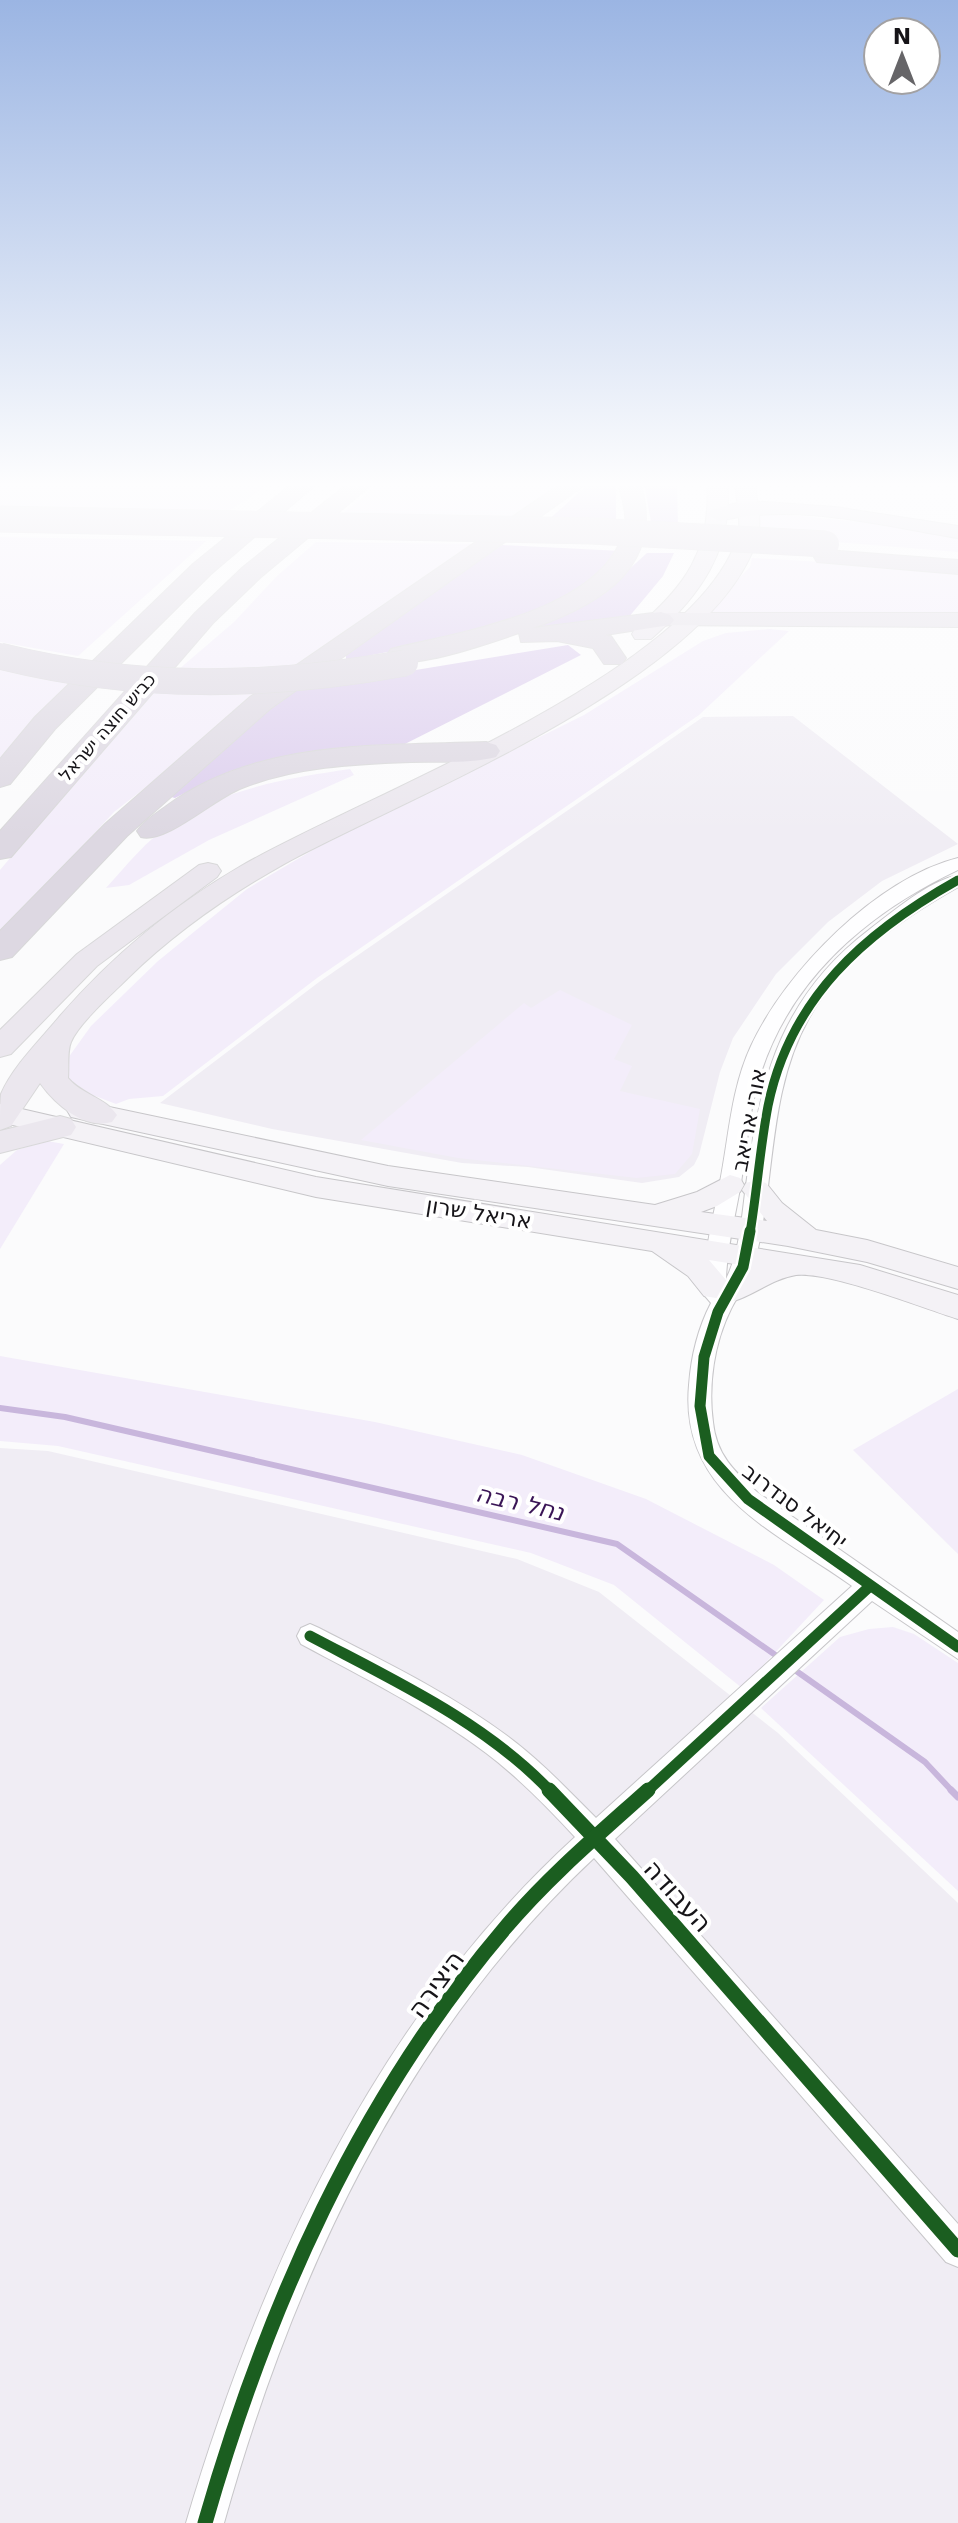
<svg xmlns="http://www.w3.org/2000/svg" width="958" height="2523" viewBox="0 0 958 2523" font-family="'DejaVu Sans','Noto Sans Hebrew',sans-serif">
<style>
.built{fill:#f0edf4}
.green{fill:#f3edfa}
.forest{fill:#ddcfee}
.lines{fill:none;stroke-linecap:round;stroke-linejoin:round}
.stream-far1{stroke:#c8b6dc;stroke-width:6}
.stream{stroke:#c8b6dc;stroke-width:7}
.minor-casing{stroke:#c7c6c9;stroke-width:2}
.secondary-casing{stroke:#c7c6c9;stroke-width:2}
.primary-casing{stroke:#d8d8d9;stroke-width:2}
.trunk-casing{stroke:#d8d8d9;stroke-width:2}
.motorway-casing{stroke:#d8d8d9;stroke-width:2}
.minor{fill:#fefeff;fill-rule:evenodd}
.secondary{fill:#f4f2f6;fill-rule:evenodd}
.primary{fill:#ebe7ee;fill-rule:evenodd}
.trunk{fill:#e4e0e8;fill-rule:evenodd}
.motorway{fill:#ddd8e2;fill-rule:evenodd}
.motorway-bridge-casing{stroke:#d8d8d9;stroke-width:27;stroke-linecap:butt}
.motorway-bridge{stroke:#ddd8e2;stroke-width:26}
.cycleway-far2-casing{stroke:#fff;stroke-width:13}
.cycleway-far1-casing{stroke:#fff;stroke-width:16}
.cycleway-casing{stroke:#fff;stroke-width:20}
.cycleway-far2{stroke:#1b5e20;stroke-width:9}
.cycleway-far1{stroke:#1b5e20;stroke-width:11}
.cycleway{stroke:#1b5e20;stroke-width:15}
.labels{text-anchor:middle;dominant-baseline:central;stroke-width:8;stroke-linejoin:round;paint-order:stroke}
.far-street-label{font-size:18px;fill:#161418;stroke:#fff}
.street-label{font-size:22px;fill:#161418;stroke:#fff}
.water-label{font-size:24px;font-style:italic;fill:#3a1556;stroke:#fff}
.near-street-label{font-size:26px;fill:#161418;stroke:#fff}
</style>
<rect width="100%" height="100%" fill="#fbfbfc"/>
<g class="built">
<path d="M 793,716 L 958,844 L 882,881 L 828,922 L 776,974 L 733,1038 L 720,1072 L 699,1155 L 694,1165 L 679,1177 L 642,1183 L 528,1167 L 462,1163 L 272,1129 L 160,1103 L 319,982 L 703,717 Z"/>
<path d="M 0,1448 L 48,1451 L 517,1559 L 599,1592 L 778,1733 L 958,1903 L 958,2523 L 0,2523 Z"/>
</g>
<g class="green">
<path d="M 0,482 L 274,482 L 224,514 L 0,513 Z"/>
<path d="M 381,482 L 567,482 L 515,521 L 339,517 Z"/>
<path d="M 759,512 L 870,523 L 958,537 L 958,552 L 761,536 Z"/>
<path d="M 0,537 L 206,541 L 78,656 L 0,642 Z"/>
<path d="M 316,542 L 483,544 L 293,668 L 171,676 L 234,622 L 277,576 Z"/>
<path d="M 752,558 L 958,570 L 958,619 L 702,616 L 750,567 Z"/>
<path d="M 769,629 L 789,631 L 699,715 L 317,978 L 163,1096 L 129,1099 L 116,1104 L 69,1086 L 63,1065 L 91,1026 L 158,961 L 247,889 L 318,847 L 584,715 L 703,641 L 726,633 Z"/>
<path d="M 0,661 L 77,682 L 0,766 Z"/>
<path d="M 275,687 L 114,812 L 0,936 L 0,870 L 152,689 Z"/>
<path d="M 350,769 L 354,775 L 209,840 L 129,885 L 106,888 C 127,865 147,839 173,823 C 226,788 289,778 350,769 Z"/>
<path d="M 560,990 L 632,1025 L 614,1059 L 632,1066 L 620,1091 L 700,1109 L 692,1154 L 675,1174 L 637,1178 L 458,1158 L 361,1140 L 524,1003 L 531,1008 Z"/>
<path d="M 47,1141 L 64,1144 L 0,1249 L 0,1165 L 17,1150 Z"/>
<path d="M 0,1356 L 375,1422 L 522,1455 L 646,1499 L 774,1565 L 824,1600 L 742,1688 L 614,1585 L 531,1553 L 58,1446 L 0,1441 Z"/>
<path d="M 958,1389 L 958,1554 L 853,1450 Z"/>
<path d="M 893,1627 L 914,1634 L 958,1663 L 958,1891 L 761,1708 L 840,1637 L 869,1629 Z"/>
</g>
<g class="forest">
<path d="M 591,482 L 616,482 L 616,526 L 547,521 Z"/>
<path d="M 644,482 L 677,482 L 678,530 L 652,528 Z"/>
<path d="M 502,545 L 621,551 C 614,560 607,573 597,580 C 526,627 429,644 346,660 L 346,650 Z"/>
<path d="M 647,553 L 674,553 L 663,576 L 628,618 L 543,629 L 533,624 L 604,592 Z"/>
<path d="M 568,645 L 581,655 L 393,750 L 203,784 L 175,798 L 164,795 L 288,691 Z"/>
</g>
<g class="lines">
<g class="stream-far1">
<path d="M 0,1408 L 65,1417 L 617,1544 L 781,1659"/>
<path d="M 792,1668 L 925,1762 L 953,1792"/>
</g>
<path class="stream" d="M 951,1790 L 958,1797"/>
<g class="minor-casing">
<path id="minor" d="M 958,858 L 958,870 C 865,914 785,983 757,1086 C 749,1115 747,1146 742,1176 C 737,1211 727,1244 726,1279 C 741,1249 742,1211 747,1178 C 760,1075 784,994 870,929 C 895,910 927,882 958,875 L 958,887 C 901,919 841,960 809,1018 C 767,1093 776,1180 755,1261 C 751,1279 739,1293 731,1309 C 714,1343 708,1385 713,1422 C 716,1454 734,1471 757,1492 L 958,1632 L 958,1659 L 872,1601 L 615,1839 L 958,2224 L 958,2267 L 946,2262 L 594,1858 C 404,2036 293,2276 224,2523 L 186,2523 C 261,2269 376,2019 575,1837 C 547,1807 519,1778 486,1753 C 429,1710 364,1678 301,1644 L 297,1636 L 301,1628 L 310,1624 L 319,1628 C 383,1661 448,1692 506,1735 C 539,1759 567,1789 596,1818 L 852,1586 C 776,1532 679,1493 689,1385 C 691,1357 698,1328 711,1303 L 705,1296 C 702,1256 713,1220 720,1182 C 729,1136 731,1089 751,1046 C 785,972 877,878 958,858 Z"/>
</g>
<g class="secondary-casing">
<g id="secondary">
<path d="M 81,1101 L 388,1166 L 655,1205 L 697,1192 L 730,1175 L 740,1178 L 744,1185 L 740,1192 L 717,1206 L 701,1212 L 767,1221 L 742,1190 L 746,1183 L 756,1180 L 766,1183 L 782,1203 L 816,1230 L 867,1240 L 958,1267 L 958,1289 L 867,1262 L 788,1246 L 388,1186 L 71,1117 L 67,1110 L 71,1103 Z"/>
<path d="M 0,1104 L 316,1177 L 860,1265 L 958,1295 L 958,1319 C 923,1308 829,1271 796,1275 C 772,1279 756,1294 734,1301 L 704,1296 L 688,1276 L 652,1251 L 316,1197 L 0,1122 ZM 709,1260 L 747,1266 L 726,1280 Z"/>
</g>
</g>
<g class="primary-casing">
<g id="primary">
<path d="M 707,482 L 727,482 C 734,549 700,596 651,639 L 635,639 L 632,634 L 635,629 C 685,587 712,550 707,482 Z"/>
<path d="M 735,482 L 755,482 C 756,498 762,521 758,536 C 718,678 408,796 284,864 C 227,896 174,933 128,978 C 113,993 79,1023 71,1042 C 67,1051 69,1067 68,1078 C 81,1094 106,1098 117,1115 L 112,1122 C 84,1130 55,1104 40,1083 L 11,1126 L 0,1130 C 0,1119 0,1103 1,1094 C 13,1066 41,1039 60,1016 C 112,956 172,906 241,866 C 364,795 695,674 738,536 C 742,522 736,498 735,482 Z"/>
<path d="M 208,863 L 217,865 L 221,871 L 217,877 L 97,966 L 11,1054 L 0,1057 L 0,1030 L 77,954 L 199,865 Z"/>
<path d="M 60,1116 L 71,1119 L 76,1127 L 71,1135 L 0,1153 L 0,1131 Z"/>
</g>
</g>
<g class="trunk-casing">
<g id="trunk">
<path d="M 765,502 L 835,507 L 958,526 L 958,538 C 882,526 795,502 719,521 L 708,515 L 711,510 L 737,503 Z"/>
<path d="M 661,613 L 958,613 L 958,627 L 653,625 L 649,620 L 653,615 Z"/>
</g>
</g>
<g class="motorway-casing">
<g id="motorway">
<path d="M 294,482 L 319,482 L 211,574 L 55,729 L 10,784 L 0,787 L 0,759 L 35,717 L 193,564 Z"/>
<path d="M 350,482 L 375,482 L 261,577 L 213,623 L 11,857 L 0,859 L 0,831 L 195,613 L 243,567 Z"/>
<path d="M 563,482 L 589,482 L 270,709 L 127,836 L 12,957 L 0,960 L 0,931 L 105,824 L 250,697 Z"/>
<path d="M 618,482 L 640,482 C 666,565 603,603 533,628 L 661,612 L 670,615 L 674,620 L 670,625 L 605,635 L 611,636 L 626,658 L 622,664 L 604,664 L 593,648 L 557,641 L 521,642 L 519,633 C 490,643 419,668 391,661 L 387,655 L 391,649 C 459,632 611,610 625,525 C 627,511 621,495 618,482 Z"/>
<path d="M 826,550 L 958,560 L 958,574 L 817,562 L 814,557 L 817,552 Z"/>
<path d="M 486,742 L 496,745 L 500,751 L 496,757 C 469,764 439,761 411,762 C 353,764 296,767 242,788 C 213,799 166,844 141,837 L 137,831 C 144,821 155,814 165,807 C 256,739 378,746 486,742 Z"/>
</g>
</g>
<use href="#minor" class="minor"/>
<use href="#secondary" class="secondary"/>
<use href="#primary" class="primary"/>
<use href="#trunk" class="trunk"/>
<use href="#motorway" class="motorway"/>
<g class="motorway-bridge-casing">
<g id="motorway-bridge">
<path d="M 0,519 L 592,531 L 826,544"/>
<path d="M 0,656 C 136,690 268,688 405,663"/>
</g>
</g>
<use href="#motorway-bridge" class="motorway-bridge"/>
<g class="cycleway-far2-casing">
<path id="cycleway-far2" d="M 750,1233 C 757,1191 760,1148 768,1106 C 790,998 865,932 958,880"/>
</g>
<g class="cycleway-far1-casing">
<g id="cycleway-far1">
<path d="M 750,1231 L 743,1267 L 718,1312 L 704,1357 L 700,1406 L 709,1456 L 748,1499 L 958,1647"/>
<path d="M 310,1636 C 393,1680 485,1722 551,1792"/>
<path d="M 646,1792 L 869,1587"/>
</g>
</g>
<g class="cycleway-casing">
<g id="cycleway">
<path d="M 549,1790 L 632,1877 L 958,2250"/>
<path d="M 205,2523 C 267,2307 358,2101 505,1928 C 548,1877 599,1834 648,1790"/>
</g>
</g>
<use href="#cycleway-far2" class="cycleway-far2"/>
<use href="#cycleway-far1" class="cycleway-far1"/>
<use href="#cycleway" class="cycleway"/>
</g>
<linearGradient id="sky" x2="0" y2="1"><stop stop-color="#9bb5e3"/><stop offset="0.58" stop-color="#fdfdfe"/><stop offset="1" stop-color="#fdfdfe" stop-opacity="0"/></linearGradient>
<rect width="958" height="835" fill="url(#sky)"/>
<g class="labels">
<g class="far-street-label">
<text transform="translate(107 727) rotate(-49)">כביש חוצה ישראל</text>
</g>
<g class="street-label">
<text transform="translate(749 1120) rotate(-79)">אורי אריאב</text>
<text transform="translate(479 1213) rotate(9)">אריאל שרון</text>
<text transform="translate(795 1506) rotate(37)">יחיאל סנדרוב</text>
</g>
<g class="water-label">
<text transform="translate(520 1503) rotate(13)">נחל רבה</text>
</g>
<g class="near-street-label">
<text transform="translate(678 1896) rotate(48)">העבודה</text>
<text transform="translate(436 1984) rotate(-54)">היצירה</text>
</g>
</g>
<g transform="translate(902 56)"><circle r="38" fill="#ffffff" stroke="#a2a1a3" stroke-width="2"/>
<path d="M0-6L14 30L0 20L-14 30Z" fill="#666568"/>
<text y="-12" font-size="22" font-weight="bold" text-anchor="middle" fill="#161418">N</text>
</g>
</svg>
